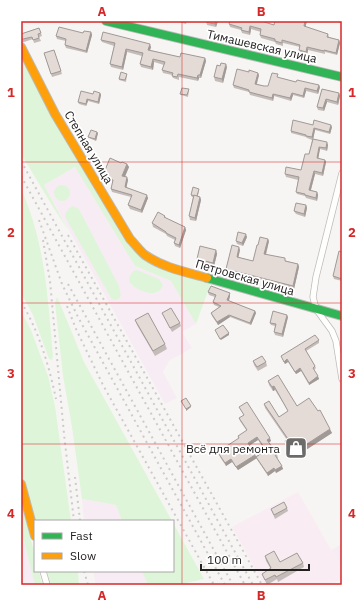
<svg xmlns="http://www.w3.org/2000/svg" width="363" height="606" viewBox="0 0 363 606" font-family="'IBM Plex Sans',sans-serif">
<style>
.commercial{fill:#f9ecf2}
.industrial{fill:#f8ecf4}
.green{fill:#dff5da}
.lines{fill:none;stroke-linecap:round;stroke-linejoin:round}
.street-casing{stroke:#bcbbb9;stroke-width:7}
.fast-casing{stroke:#bcbbb9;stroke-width:10}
.slow-casing{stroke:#bcbbb9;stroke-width:10}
.street{stroke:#fefefd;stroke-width:5.5}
.fast{stroke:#30b455;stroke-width:8}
.slow{stroke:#ff9f0a;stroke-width:8}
.rail{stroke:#cccbcb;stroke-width:2;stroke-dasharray:2 4;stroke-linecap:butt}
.wall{fill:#c4bcb9;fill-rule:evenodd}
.shaded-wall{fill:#a09996}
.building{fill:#e4dbd7;stroke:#a09996}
.grid{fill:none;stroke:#d62828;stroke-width:1;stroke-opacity:0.55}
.labels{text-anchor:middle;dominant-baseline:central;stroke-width:3.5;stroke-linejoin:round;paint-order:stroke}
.street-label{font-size:12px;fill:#232120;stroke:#fff}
.poi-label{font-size:12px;fill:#232120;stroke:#fff;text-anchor:end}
.neatline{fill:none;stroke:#d62828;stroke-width:1.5}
.grid-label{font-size:13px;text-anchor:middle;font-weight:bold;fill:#d62828}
</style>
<rect width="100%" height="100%" fill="#f7f5f3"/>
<path class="commercial" d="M 298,492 L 342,569 L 342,579 L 331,585 L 264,585 L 232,527 Z"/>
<g class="industrial">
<path d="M 75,167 L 135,266 L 171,281 L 196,324 L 182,332 L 192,348 L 169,361 L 163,372 L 177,398 L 165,404 L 44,185 Z"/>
<path d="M 82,499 L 116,505 L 122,521 L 84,521 Z"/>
<path d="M 21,529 L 35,585 L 21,585 Z"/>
<path d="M 342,544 L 342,569 L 331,550 Z"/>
<path d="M 93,571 L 142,571 L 148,585 L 96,585 Z"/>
</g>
<g class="green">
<path d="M 21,53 L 138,252 L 211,283 L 196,324 L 171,281 L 135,266 L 75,167 L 44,185 L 68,230 L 53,207 L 21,154 Z"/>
<circle cx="62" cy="193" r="8"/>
<path d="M 21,189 C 45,241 48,299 53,356 L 52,360 L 49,359 L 33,315 L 21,293 Z"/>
<path d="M 72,206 L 78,208 L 80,211 L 119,286 L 121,296 L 118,299 L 114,300 L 111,298 L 65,217 C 65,212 68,209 72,206 Z"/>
<path d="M 137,270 L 159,279 L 163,285 C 158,302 130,288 129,280 C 129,277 131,274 133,271 Z"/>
<path d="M 57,297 L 59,301 L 84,362 L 172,521 L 122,521 L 116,505 L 82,499 L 72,427 L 63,376 L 55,303 Z"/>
<path d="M 21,311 L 31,330 L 48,376 L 55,406 L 71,521 L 35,521 L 35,522 L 21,472 Z"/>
<path d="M 21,502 L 35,555 L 35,571 L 39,571 L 42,585 L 35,585 L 21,529 Z"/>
<path d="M 173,523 L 204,579 L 177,585 L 148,585 L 142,571 L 173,571 Z"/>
<path d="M 47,571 L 78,571 L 79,585 L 50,585 Z"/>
</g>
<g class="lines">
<g class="street-casing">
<g id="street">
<path d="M 342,173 L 316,277 L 313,297 L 316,309 L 332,331 L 336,341 L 342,379"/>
<path d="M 43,571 L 47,585"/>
</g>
</g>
<g class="fast-casing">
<g id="fast">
<path d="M 106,21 L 342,77"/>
<path d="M 207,278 L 342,316"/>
</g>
</g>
<g class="slow-casing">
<g id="slow">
<path d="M 21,47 L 55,114 L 130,239 C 135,244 140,251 145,255 C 164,268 186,272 207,278"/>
<path d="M 21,484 L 35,536"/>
</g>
</g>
<use href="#street" class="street"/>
<use href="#fast" class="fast"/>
<use href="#slow" class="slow"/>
<g class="rail">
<path d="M 21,161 L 253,585"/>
<path d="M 21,176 L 245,585"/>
<path d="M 39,220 L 62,284 L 78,317 L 225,585"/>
<path d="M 68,235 L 262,585"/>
<path d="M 43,240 L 50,281 L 64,434 L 74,521"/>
<path d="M 68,284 L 233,585"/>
<path d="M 21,302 C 39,331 49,366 56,399"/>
<path d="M 67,306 L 76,329 L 103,385 L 214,585"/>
<path d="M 75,477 L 80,521"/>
<path d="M 84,571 L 88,585"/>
</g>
</g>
<g class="wall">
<path d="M 176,21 L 187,21 L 186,24 Z"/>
<path d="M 206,21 L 218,21 L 216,27 L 207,25 Z"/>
<path d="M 275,21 L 307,21 L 305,27 L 328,34 L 329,37 L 339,40 L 340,43 L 337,55 L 325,52 L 325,54 L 308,50 L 307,55 L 300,53 L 299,50 L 300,47 L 283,43 L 283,46 L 276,44 L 275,42 L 261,38 L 260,35 L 261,32 L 251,29 L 250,35 L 242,33 L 241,30 L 230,27 L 229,24 L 262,22 L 274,25 Z"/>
<path d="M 334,21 L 342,21 L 341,23 Z"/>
<path d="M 39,28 L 42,36 L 39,37 L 41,41 L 34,43 L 33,39 L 24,42 L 21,42 L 21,34 Z"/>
<path d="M 91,32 L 92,35 L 87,53 L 66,48 L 65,45 L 66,41 L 57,39 L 56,36 Z"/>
<path d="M 101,40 L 151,47 L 150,50 L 180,57 L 205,58 L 206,61 L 201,78 L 199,78 L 198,81 L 179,77 L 179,80 L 173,78 L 172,75 L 163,73 L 162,70 L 164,65 L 154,62 L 153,70 L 141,67 L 140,64 L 142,56 L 127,52 L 123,70 L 111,67 L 110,64 L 114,46 L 102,42 Z"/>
<path d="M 54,50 L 62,74 L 52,77 L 44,53 Z"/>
<path d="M 227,67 L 223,83 L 215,81 L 214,77 Z"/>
<path d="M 127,75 L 126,82 L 119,80 L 119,79 Z"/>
<path d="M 259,75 L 257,84 L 264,86 L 268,86 L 279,77 L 279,78 L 296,82 L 320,87 L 318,94 L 306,91 L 304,98 L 293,95 L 291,101 L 274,96 L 273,101 L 250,95 L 249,92 L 234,88 L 233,85 Z"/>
<path d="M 322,89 L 339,93 L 340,96 L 338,105 L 327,102 L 324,111 L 318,110 L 317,107 Z"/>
<path d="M 189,91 L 188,97 L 181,95 L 180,94 Z"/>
<path d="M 100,93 L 101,95 L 99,104 L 88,101 L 86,106 L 79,104 L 78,102 L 93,94 Z"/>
<path d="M 313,125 L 332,127 L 330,134 L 315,130 L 313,139 L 328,145 L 327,151 L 320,149 L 318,158 L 326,162 L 323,176 L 315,174 L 311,190 L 317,192 L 318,195 L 317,201 L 306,198 L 305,196 L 297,194 L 296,192 L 298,180 L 286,177 L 285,174 L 301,170 L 309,154 L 312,140 L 307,138 L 306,137 L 291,133 L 291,131 Z"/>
<path d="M 98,133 L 96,141 L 89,138 L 88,137 Z"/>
<path d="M 121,163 L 127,164 L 129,167 L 125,176 L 128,180 L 126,187 L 148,198 L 142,213 L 130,209 L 128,205 L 131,197 L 112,192 L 111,189 L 113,182 L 104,178 L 103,175 Z"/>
<path d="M 199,190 L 198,196 L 200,197 L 201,200 L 196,221 L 190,220 L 189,216 L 193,197 L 192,197 L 191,195 Z"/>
<path d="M 306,205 L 307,208 L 305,217 L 296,214 L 294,211 Z"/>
<path d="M 165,216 L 166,218 L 185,227 L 186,230 L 180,248 L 175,246 L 174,243 L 175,240 L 167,236 L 166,234 L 153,227 L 152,223 Z"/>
<path d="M 247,237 L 243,246 L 237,244 L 236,241 Z"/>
<path d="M 269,241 L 266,255 L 298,264 L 299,267 L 294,289 L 227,271 L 226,269 L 240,250 L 238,257 L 253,261 L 258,245 Z"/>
<path d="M 216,250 L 217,254 L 214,266 L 199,262 L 197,259 Z"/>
<path d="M 342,252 L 342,281 L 334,279 L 333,276 Z"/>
<path d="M 208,292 L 230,296 L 229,301 L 255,311 L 256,313 L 251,325 L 230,317 L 218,325 L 212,316 L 211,313 L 219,307 L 214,305 L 213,302 L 215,297 L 209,295 Z"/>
<path d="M 162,313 L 180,323 L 181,326 L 172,332 Z"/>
<path d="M 288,317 L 283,337 L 275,335 L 274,332 L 275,326 L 271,325 L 270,323 Z"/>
<path d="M 135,320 L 165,344 L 167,349 L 155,356 L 137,325 Z"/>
<path d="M 319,340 L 319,343 L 306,351 L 315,366 L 316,368 L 314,370 L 319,379 L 309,385 L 301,371 L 296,374 L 288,362 L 285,364 L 281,356 Z"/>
<path d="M 253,361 L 266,362 L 267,366 L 258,371 L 254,365 Z"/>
<path d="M 268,381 L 297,406 L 332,433 L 295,457 L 287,445 L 285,441 L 287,440 L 265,408 L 264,404 L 279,417 L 288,411 L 275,390 L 273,391 L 269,385 Z"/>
<path d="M 239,407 L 271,441 L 269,442 L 277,454 L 278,458 L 277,458 L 283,469 L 276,473 L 275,471 L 268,476 L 256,458 L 238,470 L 232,462 L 226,466 L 220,457 L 219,454 L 220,453 L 219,451 L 239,439 L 238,436 L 247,431 L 240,421 L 239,418 L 244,415 ZM 258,440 L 265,451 L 256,456 L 249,445 Z"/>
<path d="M 287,508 L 288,511 L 275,519 L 271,509 Z"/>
<path d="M 265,556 L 280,562 L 303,563 L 304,567 L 278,582 L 277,579 L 267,585 L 262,574 L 271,569 L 266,561 Z"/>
</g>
<g class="shaded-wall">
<path d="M 215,21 L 218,21 L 216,27 L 215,24 Z"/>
<path d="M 305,21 L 307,21 L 305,29 L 304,26 Z"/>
<path d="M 250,26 L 251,29 L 250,35 L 249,32 Z"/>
<path d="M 91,32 L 92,35 L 87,53 L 86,51 Z"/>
<path d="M 339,40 L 340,43 L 337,55 L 336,53 Z"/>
<path d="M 150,44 L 151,47 L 149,53 L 148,50 Z"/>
<path d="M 307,47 L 308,50 L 307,55 L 306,52 Z"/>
<path d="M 126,49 L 127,52 L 123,70 L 122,67 Z"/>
<path d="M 205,58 L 206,61 L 201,78 L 200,75 Z"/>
<path d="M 153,59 L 154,62 L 153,70 L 151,67 Z"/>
<path d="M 226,64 L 227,67 L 223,83 L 222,79 Z"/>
<path d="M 258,73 L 259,75 L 256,86 L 255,84 Z"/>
<path d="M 198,75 L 199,78 L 198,81 L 197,78 Z"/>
<path d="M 319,85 L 320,87 L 318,94 L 317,91 Z"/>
<path d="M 305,88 L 306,91 L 304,98 L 303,96 Z"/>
<path d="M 100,93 L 101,95 L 99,104 L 98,102 Z"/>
<path d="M 292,93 L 293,95 L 291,101 L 290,98 Z"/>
<path d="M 339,93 L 340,96 L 338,105 L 337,102 Z"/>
<path d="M 273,94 L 274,96 L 273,101 L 272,98 Z"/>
<path d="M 87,99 L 88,101 L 86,106 L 86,104 Z"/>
<path d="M 326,99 L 327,102 L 324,111 L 323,108 Z"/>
<path d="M 331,125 L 332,127 L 330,134 L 329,132 Z"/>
<path d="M 314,128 L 315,130 L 313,140 L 312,137 Z"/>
<path d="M 97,132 L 98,133 L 96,141 L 95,139 Z"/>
<path d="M 327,142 L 328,145 L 327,151 L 326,148 Z"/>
<path d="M 319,147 L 320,149 L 318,160 L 317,158 Z"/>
<path d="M 325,160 L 326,162 L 323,176 L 322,173 Z"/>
<path d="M 127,164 L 129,167 L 124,179 L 122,176 Z"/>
<path d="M 314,171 L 315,174 L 310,193 L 309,190 Z"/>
<path d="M 127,177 L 128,180 L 126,190 L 125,187 Z"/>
<path d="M 317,192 L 318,195 L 317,201 L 316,198 Z"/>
<path d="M 147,195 L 148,198 L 142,213 L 141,210 Z"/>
<path d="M 200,197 L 201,200 L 196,221 L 195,218 Z"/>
<path d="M 306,205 L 307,208 L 305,217 L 304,214 Z"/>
<path d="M 185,227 L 186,230 L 180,248 L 179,245 Z"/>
<path d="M 246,234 L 247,237 L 243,246 L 242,243 Z"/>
<path d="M 268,239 L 269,241 L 265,257 L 264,254 Z"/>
<path d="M 239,247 L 240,250 L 238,259 L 237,257 Z"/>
<path d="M 216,250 L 217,254 L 214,266 L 213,263 Z"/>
<path d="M 298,264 L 299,267 L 294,289 L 293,286 Z"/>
<path d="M 230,293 L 230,296 L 228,303 L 227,300 Z"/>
<path d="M 255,311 L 256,313 L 251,325 L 250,323 Z"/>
<path d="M 229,315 L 230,317 L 218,325 L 217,322 Z"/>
<path d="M 287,315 L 288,317 L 283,337 L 282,334 Z"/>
<path d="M 229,333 L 229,335 L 221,340 L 220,339 Z"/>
<path d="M 287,359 L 288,362 L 285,364 L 284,362 Z"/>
<path d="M 300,368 L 301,371 L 296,374 L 295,372 Z"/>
<path d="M 318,376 L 319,379 L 309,385 L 309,383 Z"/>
<path d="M 274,386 L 275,390 L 273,391 L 272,387 Z"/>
<path d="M 191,406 L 191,407 L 186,411 L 186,409 Z"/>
<path d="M 330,429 L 332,433 L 295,457 L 293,453 Z"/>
<path d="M 257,437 L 258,440 L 249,446 L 248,443 Z"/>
<path d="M 270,438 L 271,441 L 268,443 L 267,440 Z"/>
<path d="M 255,455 L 257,458 L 238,470 L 236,467 Z"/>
<path d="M 231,459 L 232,462 L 226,466 L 225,463 Z"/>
<path d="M 282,466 L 283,469 L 276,473 L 275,470 Z"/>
<path d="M 274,468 L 275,471 L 268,476 L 267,473 Z"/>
</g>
<g class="building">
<path d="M 206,21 L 215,21 L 215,24 L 206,22 Z"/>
<path d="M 230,21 L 261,21 L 274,25 L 275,21 L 305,21 L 304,26 L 328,34 L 327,37 L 339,40 L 336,53 L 324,50 L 324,51 L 307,47 L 306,52 L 299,50 L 300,45 L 282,40 L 282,43 L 275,41 L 275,39 L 260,35 L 261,29 L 250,26 L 249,32 L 241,30 L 242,28 L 229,24 Z"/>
<path d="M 59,27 L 83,33 L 84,31 L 91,32 L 86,51 L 65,45 L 66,39 L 56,36 Z"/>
<path d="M 39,28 L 41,33 L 38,34 L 39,38 L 33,40 L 32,37 L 23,39 L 21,39 L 21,34 Z"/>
<path d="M 103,32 L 150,44 L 148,50 L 180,57 L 181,53 L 205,58 L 200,75 L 198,75 L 197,78 L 178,74 L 177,77 L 172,76 L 173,73 L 162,70 L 165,62 L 153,59 L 151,67 L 140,64 L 143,53 L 126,49 L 122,67 L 110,64 L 115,43 L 101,40 Z"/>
<path d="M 54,50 L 61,71 L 51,74 L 44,53 Z"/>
<path d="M 221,63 L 226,64 L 222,79 L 214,77 L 217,65 L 220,66 Z"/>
<path d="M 237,69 L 249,72 L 249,70 L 258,73 L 255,84 L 264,86 L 268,86 L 272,73 L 278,74 L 277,77 L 296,82 L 297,80 L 319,85 L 317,91 L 305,88 L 303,96 L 292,93 L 290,98 L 273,94 L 272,98 L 249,92 L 249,90 L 233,85 Z"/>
<path d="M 121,72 L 127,74 L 125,80 L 119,79 Z"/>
<path d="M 182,88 L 189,89 L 187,95 L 180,94 Z"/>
<path d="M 322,89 L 339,93 L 337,102 L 326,99 L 323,108 L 317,107 Z"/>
<path d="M 81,91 L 93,94 L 94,91 L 100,93 L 98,102 L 87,99 L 86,104 L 78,102 Z"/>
<path d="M 293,120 L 313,125 L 314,120 L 331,125 L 329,132 L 314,128 L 312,137 L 306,136 L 306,135 L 291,131 Z"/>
<path d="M 91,130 L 97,132 L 95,139 L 88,137 Z"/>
<path d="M 313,139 L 327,142 L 326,148 L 319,147 L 317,158 L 325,160 L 322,173 L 314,171 L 309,190 L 317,192 L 316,198 L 305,195 L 305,194 L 296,192 L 299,177 L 285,174 L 286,167 L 301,170 L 305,154 L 309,154 Z"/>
<path d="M 110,158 L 121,163 L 122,162 L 127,164 L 122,176 L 127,177 L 125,187 L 147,195 L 141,210 L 128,205 L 132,195 L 111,189 L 113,180 L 103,175 Z"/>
<path d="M 193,187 L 199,189 L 197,196 L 191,195 Z"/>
<path d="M 194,195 L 200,197 L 195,218 L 189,216 Z"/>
<path d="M 296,203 L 306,205 L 304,214 L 294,211 Z"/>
<path d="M 158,212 L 165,216 L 164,217 L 185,227 L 179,245 L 174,243 L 176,238 L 166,233 L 166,232 L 152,223 Z"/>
<path d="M 238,232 L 246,234 L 242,243 L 236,241 Z"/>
<path d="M 260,237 L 268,239 L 264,254 L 285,258 L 285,261 L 298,264 L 293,286 L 226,269 L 232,245 L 239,247 L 237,257 L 253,261 L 257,245 L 258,245 Z"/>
<path d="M 200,246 L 216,250 L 213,263 L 197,259 Z"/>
<path d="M 339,251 L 342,252 L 342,279 L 333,276 Z"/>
<path d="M 211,286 L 230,293 L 227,300 L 255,311 L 250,323 L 229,315 L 217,322 L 211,313 L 221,306 L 213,302 L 216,295 L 208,292 Z"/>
<path d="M 171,308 L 180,323 L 170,328 L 162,313 Z"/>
<path d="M 273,311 L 287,315 L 282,334 L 274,332 L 276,324 L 270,323 Z"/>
<path d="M 148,313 L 165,344 L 153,351 L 135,320 Z"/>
<path d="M 223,325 L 229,333 L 220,339 L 215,330 Z"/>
<path d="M 315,335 L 319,340 L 305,349 L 315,366 L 313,368 L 318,376 L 309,383 L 300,368 L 295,372 L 287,359 L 284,362 L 281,356 Z"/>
<path d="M 262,356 L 266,362 L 257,367 L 253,361 Z"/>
<path d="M 278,375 L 297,406 L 309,398 L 318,411 L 320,410 L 330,429 L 293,453 L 285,441 L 288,439 L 264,404 L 269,401 L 279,417 L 288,411 L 274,386 L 272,387 L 268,381 Z"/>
<path d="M 186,398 L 191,406 L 186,409 L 181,401 Z"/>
<path d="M 247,402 L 270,438 L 267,440 L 277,454 L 275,455 L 282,466 L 275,470 L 274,468 L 267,473 L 256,457 L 266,450 L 257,437 L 248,443 L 255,455 L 236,467 L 231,459 L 225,463 L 219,454 L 221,453 L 219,451 L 239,438 L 238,436 L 247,430 L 239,418 L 244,415 L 239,407 Z"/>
<path d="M 284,502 L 287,508 L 274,515 L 271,509 Z"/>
<path d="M 274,551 L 280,562 L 297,553 L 303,563 L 276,577 L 275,575 L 265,580 L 262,574 L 271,568 L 265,556 Z"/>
</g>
<path class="grid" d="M 182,21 L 182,585M 21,162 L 342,162M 21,303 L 342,303M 21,444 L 342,444"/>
<defs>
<g id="shop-square" transform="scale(1.15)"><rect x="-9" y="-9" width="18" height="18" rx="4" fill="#6d6b6a" stroke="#fff"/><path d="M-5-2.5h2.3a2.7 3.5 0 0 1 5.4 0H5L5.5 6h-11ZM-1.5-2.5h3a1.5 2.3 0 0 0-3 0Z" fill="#fff"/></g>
</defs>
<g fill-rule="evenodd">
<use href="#shop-square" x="296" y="448"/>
</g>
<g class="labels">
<g class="street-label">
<text transform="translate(262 46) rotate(13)">Тимашевская улица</text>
<text transform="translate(89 147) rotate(59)">Степная улица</text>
<text transform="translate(245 277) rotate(16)">Петровская улица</text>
</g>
<g class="poi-label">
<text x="280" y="448">Всё для ремонта</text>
</g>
</g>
<rect width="363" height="606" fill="none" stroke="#ffffff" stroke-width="44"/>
<rect x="34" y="520" width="140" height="52" fill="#ffffff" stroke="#a7a6a6"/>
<rect x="42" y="533" width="20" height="6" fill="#30b455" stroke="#a7a6a6"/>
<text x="70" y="540" font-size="12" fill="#232120">Fast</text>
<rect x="42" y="553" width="20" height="6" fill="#ff9f0a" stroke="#a7a6a6"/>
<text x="70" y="560" font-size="12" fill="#232120">Slow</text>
<path d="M201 564v6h108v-6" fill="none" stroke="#232120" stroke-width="2"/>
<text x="207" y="564" font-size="12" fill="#232120" stroke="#ffffff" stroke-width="3" paint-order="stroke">100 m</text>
<rect x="22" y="22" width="319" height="562" class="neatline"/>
<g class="grid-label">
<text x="102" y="16">A</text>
<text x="261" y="16">B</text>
<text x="11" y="97">1</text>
<text x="352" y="97">1</text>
<text x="11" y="237">2</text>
<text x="352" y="237">2</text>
<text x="11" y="378">3</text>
<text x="352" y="378">3</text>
<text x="11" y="518">4</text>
<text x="352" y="518">4</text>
<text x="102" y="600">A</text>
<text x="261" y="600">B</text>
</g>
</svg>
